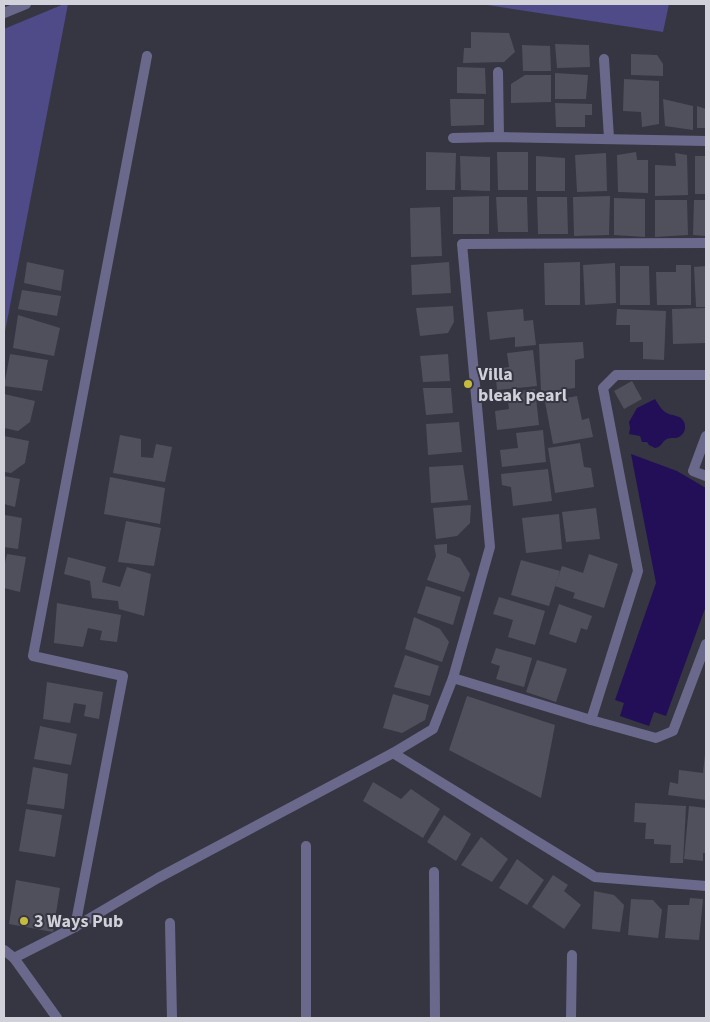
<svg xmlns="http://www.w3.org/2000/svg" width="710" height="1022" viewBox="0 0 710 1022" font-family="'Source Sans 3',sans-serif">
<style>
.green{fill:#4f4a88}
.water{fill:#220f58}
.building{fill:#50505c}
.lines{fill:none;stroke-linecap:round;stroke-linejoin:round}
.street{stroke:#6a698c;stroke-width:10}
.poi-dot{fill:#c5bc3d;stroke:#363642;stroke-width:2}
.labels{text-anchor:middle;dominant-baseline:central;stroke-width:4;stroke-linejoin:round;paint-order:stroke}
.poi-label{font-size:18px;font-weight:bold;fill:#d1d1d9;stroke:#363642;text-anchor:start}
</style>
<rect width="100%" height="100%" fill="#363642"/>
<g class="green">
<path d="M 64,4 L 68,4 L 4,337 L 4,29 Z"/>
<path d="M 481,4 L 669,4 L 663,32 Z"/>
</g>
<g class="water">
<path d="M 655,399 C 658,404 661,409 665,412 C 672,417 685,414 685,427 C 685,432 682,435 679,437 C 675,439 671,437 667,439 C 662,441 662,447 655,448 L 649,445 L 647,442 L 642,442 L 640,436 L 629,434 L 630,428 L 629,422 L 637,408 Z"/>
<path d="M 631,454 L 677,471 L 706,488 L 706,606 L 666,716 L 654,712 L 649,726 L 620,716 L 624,703 L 615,700 L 656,583 Z"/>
</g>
<g class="building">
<path d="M 471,32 L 509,33 L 515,52 L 504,62 L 463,63 L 464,48 L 471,48 Z"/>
<path d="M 555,44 L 589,45 L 590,67 L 557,68 Z"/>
<path d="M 522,45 L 550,46 L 551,71 L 523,71 Z"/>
<path d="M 631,54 L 657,55 L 663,64 L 663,76 L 631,75 Z"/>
<path d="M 457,67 L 485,68 L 486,94 L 457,93 Z"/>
<path d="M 555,73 L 588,75 L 586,99 L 555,99 Z"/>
<path d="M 525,75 L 551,75 L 551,102 L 511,103 L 511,84 Z"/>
<path d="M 624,79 L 659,81 L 659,124 L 642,127 L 641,112 L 623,111 Z"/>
<path d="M 450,99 L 484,99 L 484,125 L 451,126 Z"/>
<path d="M 663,99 L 693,106 L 693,130 L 665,126 Z"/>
<path d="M 555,103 L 592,104 L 592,115 L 585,115 L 585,127 L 556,127 Z"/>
<path d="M 697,106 L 706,109 L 706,128 L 697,128 Z"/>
<path d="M 426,152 L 456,153 L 455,190 L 426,190 Z"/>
<path d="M 497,152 L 528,152 L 528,190 L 498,190 Z"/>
<path d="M 636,152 L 637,160 L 648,160 L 648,193 L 618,192 L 617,155 Z"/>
<path d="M 606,153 L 607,191 L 577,192 L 575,155 Z"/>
<path d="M 675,153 L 687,155 L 688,195 L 655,196 L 655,165 L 676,166 Z"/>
<path d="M 460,156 L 490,157 L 490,191 L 461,190 Z"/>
<path d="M 536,156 L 565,158 L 565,191 L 536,191 Z"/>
<rect x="695" y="156" width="11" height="38"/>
<path d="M 489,196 L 489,234 L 453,234 L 453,197 Z"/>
<path d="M 610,196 L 609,235 L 574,236 L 573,197 Z"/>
<path d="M 496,197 L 527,197 L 528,232 L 498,232 Z"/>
<path d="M 537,197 L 567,197 L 568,234 L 538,234 Z"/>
<path d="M 614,198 L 645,199 L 645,237 L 614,235 Z"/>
<path d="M 655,200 L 687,200 L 688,235 L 655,237 Z"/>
<path d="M 694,200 L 706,200 L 706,236 L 693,235 Z"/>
<path d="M 440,207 L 442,256 L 411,257 L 410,208 Z"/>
<path d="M 27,262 L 64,270 L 61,291 L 24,283 Z"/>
<path d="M 449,262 L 451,293 L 412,295 L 411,265 Z"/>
<path d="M 580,262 L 580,305 L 545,305 L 544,263 Z"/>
<path d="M 615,263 L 616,303 L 585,305 L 583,265 Z"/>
<path d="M 676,265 L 691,265 L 691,305 L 657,305 L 656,272 L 676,272 Z"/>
<path d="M 620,266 L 649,266 L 650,305 L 620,305 Z"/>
<path d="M 706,266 L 706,307 L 696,307 L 694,267 Z"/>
<path d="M 22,290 L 61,296 L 57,316 L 18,309 Z"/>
<path d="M 453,306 L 454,322 L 448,333 L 420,336 L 416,308 Z"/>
<path d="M 705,308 L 706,343 L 673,344 L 672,309 Z"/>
<path d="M 523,309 L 524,321 L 533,320 L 536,345 L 515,347 L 515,337 L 490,340 L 487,312 Z"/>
<path d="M 617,309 L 666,311 L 664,360 L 643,359 L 643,342 L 630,342 L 630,325 L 616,325 Z"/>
<path d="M 18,315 L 60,328 L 54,356 L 13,348 Z"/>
<path d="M 583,342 L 584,358 L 575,360 L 575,388 L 541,392 L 539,344 Z"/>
<path d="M 533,350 L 537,386 L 497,390 L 495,369 L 509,367 L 507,353 Z"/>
<path d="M 10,354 L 48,360 L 42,391 L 4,386 Z"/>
<path d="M 448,354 L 450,381 L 423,382 L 420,356 Z"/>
<path d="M 632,381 L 642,399 L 624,409 L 614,391 Z"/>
<path d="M 423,388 L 451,388 L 453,413 L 426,415 Z"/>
<path d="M 535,389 L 539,425 L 497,430 L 495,411 L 509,409 L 507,393 Z"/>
<path d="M 4,394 L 35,401 L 30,422 L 18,431 L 4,428 Z"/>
<path d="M 577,396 L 582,420 L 589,418 L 593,437 L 553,444 L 545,402 Z"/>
<path d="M 459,422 L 462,452 L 428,455 L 426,424 Z"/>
<path d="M 543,430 L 546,462 L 502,467 L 500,450 L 518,448 L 516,433 Z"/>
<path d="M 120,435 L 141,439 L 141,457 L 153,458 L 156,444 L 172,447 L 165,482 L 113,473 Z"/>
<path d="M 4,436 L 29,441 L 25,463 L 11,473 L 4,472 Z"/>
<path d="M 580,443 L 584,467 L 591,468 L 594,487 L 555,493 L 548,448 Z"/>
<path d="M 463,465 L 468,500 L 431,503 L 429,467 Z"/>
<path d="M 548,469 L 552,501 L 513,506 L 511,487 L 502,485 L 501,474 Z"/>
<path d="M 4,476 L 20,479 L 15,507 L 4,504 Z"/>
<path d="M 110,477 L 165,488 L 160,524 L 104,514 Z"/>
<path d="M 471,505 L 470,523 L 457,536 L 436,539 L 433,508 Z"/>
<path d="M 596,508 L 600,539 L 566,542 L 562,512 Z"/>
<path d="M 559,514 L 562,549 L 526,553 L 522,518 Z"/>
<path d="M 5,515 L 22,518 L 18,549 L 4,547 Z"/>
<path d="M 126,521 L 161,528 L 154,566 L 118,562 Z"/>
<path d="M 447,544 L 447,553 L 460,558 L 470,574 L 464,592 L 427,580 L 436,556 L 434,545 Z"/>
<path d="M 7,554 L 26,557 L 20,592 L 4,588 L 4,567 Z"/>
<path d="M 589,554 L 618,564 L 604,608 L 573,598 L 575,593 L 555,586 L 562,566 L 583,573 Z"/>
<path d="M 68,557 L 106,567 L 102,582 L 120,587 L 127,567 L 151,574 L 144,616 L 119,609 L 118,601 L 92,598 L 90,581 L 64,574 Z"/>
<path d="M 521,560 L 560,571 L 549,606 L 511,595 Z"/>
<path d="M 426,586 L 461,597 L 453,625 L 417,613 Z"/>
<path d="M 499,597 L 545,611 L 535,645 L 508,637 L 513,620 L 493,614 Z"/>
<path d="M 57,603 L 121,615 L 117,642 L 100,640 L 102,631 L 88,628 L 83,647 L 54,643 Z"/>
<path d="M 559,604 L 592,616 L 587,630 L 581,628 L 576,643 L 549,634 Z"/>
<path d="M 414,617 L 440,629 L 449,642 L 442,662 L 405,649 Z"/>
<path d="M 496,648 L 532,658 L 524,687 L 496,679 L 500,666 L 491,663 Z"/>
<path d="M 405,655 L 439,666 L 430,696 L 394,687 Z"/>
<path d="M 537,660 L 567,669 L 556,702 L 526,692 Z"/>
<path d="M 47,682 L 103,692 L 99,719 L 84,716 L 86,705 L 74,703 L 70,723 L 43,719 Z"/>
<path d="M 393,694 L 429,705 L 425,720 L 402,733 L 383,728 Z"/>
<path d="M 467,696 L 555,725 L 541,798 L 449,750 Z"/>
<path d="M 40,726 L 77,734 L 71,765 L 34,759 Z"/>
<path d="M 705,754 L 706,800 L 668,795 L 670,782 L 678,784 L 679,770 L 703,773 Z"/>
<path d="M 33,767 L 68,774 L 64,809 L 27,804 Z"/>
<path d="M 373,782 L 401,799 L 411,789 L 440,809 L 423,838 L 363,801 Z"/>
<path d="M 635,803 L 686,806 L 683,863 L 670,863 L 671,845 L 654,844 L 654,839 L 645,839 L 646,823 L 634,822 Z"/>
<path d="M 689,806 L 706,808 L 706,853 L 703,853 L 703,861 L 684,859 Z"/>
<path d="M 26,809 L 62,815 L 55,857 L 19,851 Z"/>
<path d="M 444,815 L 471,834 L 456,861 L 427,842 Z"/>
<path d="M 481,837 L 508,859 L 492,882 L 461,865 Z"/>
<path d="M 517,859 L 544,880 L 527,905 L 499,888 Z"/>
<path d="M 553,875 L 568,885 L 564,891 L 581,905 L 564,929 L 532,907 Z"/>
<path d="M 16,880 L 60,888 L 53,932 L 9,924 Z"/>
<path d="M 594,891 L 614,895 L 624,905 L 620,932 L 592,929 Z"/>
<path d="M 690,898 L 703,899 L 699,940 L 665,938 L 668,905 L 689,905 Z"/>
<path d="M 631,899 L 653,900 L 662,910 L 658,938 L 628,935 Z"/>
</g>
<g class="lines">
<g class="street">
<path d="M 4,13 L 26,4"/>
<path d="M 604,59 L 609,138"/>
<path d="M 498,72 L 499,137"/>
<path d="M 453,138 L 499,137 L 706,141"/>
<path d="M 706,436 L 693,471 L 706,476"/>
<path d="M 453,678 L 591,720 L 656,738 L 673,731 L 706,644"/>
<path d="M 591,720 L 638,571 L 603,388 L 616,375 L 706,375"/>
<path d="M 393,753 L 595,877 L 706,886"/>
<path d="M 306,846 L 306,1018"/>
<path d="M 434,872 L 435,1018"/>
<path d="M 170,923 L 172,1018"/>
<path d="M 75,927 L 123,676 L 33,656 L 147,56"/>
<path d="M 4,950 L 14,958 L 57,1018"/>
<path d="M 14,958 L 75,927 L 158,878 L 393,753 L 433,729 L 453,678 L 490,547 L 462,244 L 706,243"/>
<path d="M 571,1018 L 572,955"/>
</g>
</g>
<g class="poi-dot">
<circle cx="468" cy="384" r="5"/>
<circle cx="24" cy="921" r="5"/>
</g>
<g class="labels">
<g class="poi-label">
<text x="478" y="374">Villa<tspan x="478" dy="21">bleak pearl</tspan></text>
<text x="34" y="921">3 Ways Pub</text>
</g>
</g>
<rect width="710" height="1022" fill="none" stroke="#d1d1d9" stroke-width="10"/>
</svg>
